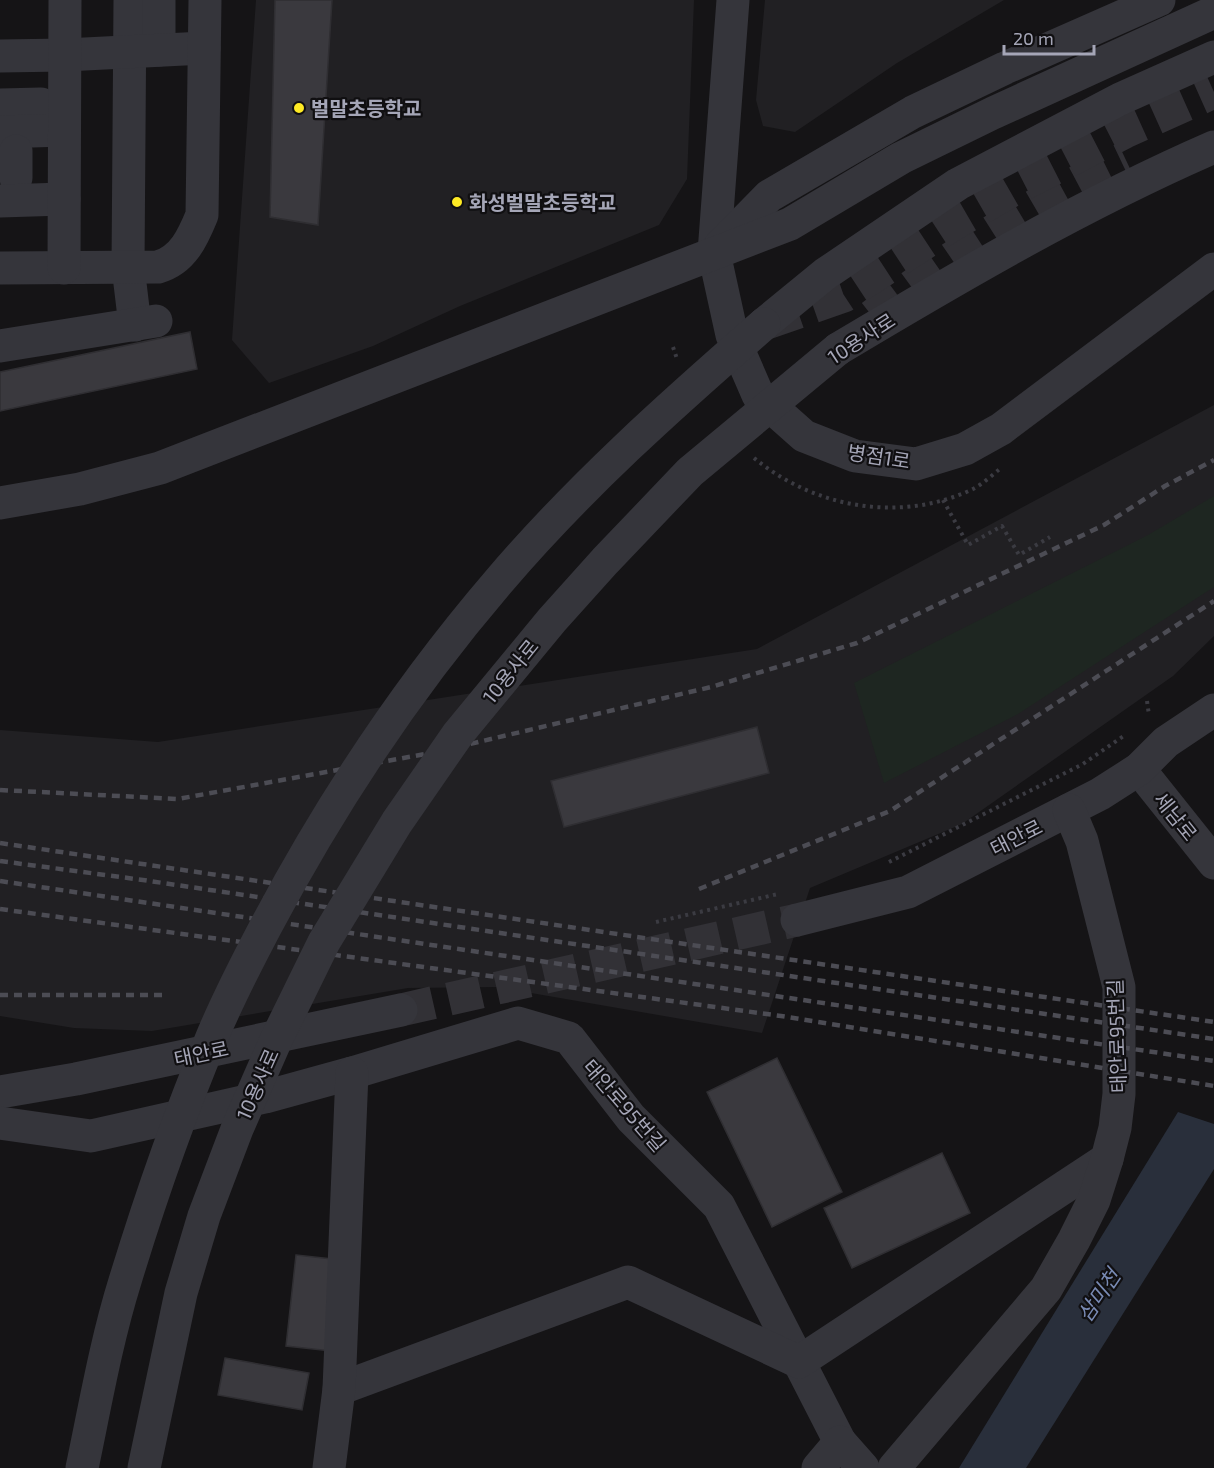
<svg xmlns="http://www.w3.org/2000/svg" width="1214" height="1468" viewBox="0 0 1214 1468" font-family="'Exo 2','Noto Sans KR',sans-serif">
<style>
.built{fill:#212023}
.green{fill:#1e2621}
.water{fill:#292f3b}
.building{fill:#3a393e;stroke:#2f2e32;stroke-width:1.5}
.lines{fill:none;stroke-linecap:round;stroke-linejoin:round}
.minor-tunnel{stroke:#323136;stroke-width:33;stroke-dasharray:33 16;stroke-linecap:butt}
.path{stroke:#3b3b42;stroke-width:4;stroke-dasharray:3 4.5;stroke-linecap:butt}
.minor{stroke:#35353b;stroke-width:33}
.rail{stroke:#4c4c54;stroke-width:4.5;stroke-dasharray:8 6;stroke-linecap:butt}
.minor-bridge{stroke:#35353b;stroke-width:33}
.poi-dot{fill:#feea24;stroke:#100f11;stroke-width:2}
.labels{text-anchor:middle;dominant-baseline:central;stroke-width:4.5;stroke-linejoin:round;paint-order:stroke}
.poi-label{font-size:20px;font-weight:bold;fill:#a5a6b7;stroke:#100f11;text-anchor:start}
.street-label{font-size:20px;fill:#a5a6b7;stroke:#100f11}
.water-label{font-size:21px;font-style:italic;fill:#798bb5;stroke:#100f11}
</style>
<rect width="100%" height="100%" fill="#151416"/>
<g class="built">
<path d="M 256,0 L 694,0 L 687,179 L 659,225 L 460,306 L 373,346 L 269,383 L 232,340 Z"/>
<path d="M 765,0 L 1004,0 L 897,63 L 795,132 L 763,126 L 756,100 Z"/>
<path d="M 1214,405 L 1214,636 L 1173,676 L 962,824 L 810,888 L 762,1033 L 497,987 L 408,988 L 152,1031 L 74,1028 L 0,1016 L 0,730 L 158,742 L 757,649 Z"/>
</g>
<path class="green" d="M 1214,496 L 1214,587 L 1018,714 L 884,783 L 854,683 L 1148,535 Z"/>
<path class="water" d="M 1178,1112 L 1214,1124 L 1214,1169 L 1026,1468 L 959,1468 Z"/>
<g class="building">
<path d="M 275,0 L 332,0 L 318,225 L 270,217 Z"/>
<path d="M 190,332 L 197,369 L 0,411 L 0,372 Z"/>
<path d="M 757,727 L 769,773 L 564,827 L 551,781 Z"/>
<path d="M 777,1058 L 842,1192 L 772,1227 L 707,1092 Z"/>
<path d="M 942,1153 L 970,1213 L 852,1268 L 824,1208 Z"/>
<path d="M 296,1255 L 341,1260 L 331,1351 L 286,1346 Z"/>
<path d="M 225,1358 L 309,1373 L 302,1410 L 218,1395 Z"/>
</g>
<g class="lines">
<g class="minor-tunnel">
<path d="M 872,316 C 949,256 1036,200 1125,158"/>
<path d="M 767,323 L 844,296 L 952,225 L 1016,188 L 1125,132 L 1214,92"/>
<path d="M 401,1010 L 797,920"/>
</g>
<g class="path">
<path d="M 673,347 L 677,359"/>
<path d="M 754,458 C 815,508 899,523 971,490 C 982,485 992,475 1001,468"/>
<path d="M 943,500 L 968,545 L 1002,526 L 1019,555 L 1050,537"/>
<path d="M 1147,701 L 1149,715"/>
<path d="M 889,862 L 1083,764 L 1125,735"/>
<path d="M 656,922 L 778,894"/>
</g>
<g class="minor">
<path d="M 130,0 L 128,267 L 135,325"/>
<path d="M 159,0 L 159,50"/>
<path d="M 733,0 L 714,253 L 732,335 L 758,395 L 804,436 L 855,456 L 916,464 L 965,449 L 1001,429 L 1214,269"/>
<path d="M 0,56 L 65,55 L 204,48"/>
<path d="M 0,105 L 41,104"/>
<path d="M 0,132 L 64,130"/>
<path d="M 16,151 L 16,178"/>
<path d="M 0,201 L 64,199"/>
<path d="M 719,247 L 769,196 L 913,112 L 1005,68 L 1159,0"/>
<path d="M 0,268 L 158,267 C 183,260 193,237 202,215 L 205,0"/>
<path d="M 64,268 L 65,0"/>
<path d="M 764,324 L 825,274 L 958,184 L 1120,99 L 1214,57"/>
<path d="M 0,346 L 156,321"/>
<path d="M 838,349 C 960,276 1083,204 1214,147"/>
<path d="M 0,503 L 80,489 L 160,468 L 790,224 L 901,158 L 993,113 L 1214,12"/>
<path d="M 1139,769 L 1214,863"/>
<path d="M 797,920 L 908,892 L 1100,794 L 1139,769 L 1166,742 L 1214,710"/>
<path d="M 0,1092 L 76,1079 L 401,1010"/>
<path d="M 0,1123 L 91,1136 L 265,1097 L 352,1073 L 518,1023 L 569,1038 L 631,1118 L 719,1206 L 840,1442"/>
<path d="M 339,1389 L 628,1282 L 799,1362 L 1107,1159"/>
<path d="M 329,1468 L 339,1389 L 352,1073"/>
<path d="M 818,1468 L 840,1442 L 863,1468"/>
<path d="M 894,1468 L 1046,1289 L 1074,1240 L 1094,1200 L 1107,1159 L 1115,1128 L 1119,1094 L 1119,987 L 1082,841 L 1069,810"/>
</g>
<g class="rail">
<path d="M 0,790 L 178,799 L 436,752 L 711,687 L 857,643 L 1104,525 L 1165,486 L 1214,460"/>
<path d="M 0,843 L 1214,1022"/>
<path d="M 0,861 L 143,880 L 1214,1039"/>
<path d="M 0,881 L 1214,1061"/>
<path d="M 699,889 L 890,811 L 1214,601"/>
<path d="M 0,909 L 781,1016 L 1214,1086"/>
<path d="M 0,995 L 167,995"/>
</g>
<g class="minor-bridge">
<path d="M 82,1468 C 95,1406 106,1342 125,1281 C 150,1199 179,1116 212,1037 C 228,999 247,962 266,926 C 331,803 408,687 499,581 C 579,487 671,405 764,324"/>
<path d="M 144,1468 L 181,1293 L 204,1216 L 237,1129 L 276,1040 L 324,942 L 397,822 L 458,734 L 552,620 L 605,561 L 690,472 L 838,349"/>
</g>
</g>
<g class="poi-dot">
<circle cx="299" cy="108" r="6"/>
<circle cx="457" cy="202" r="6"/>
</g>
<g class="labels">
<g class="poi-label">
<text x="311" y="108">벌말초등학교</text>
<text x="469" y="202">화성벌말초등학교</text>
</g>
<g class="street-label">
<text transform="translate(861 338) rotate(-33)">10용사로</text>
<text transform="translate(879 456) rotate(9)">병점1로</text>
<text transform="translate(510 671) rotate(-51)">10용사로</text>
<text transform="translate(1176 816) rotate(51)">세남로</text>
<text transform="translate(1016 837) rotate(-27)">태안로</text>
<text transform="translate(1116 1036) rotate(-92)">태안로95번길</text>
<text transform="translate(201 1053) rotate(-12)">태안로</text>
<text transform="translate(257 1084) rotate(-66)">10용사로</text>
<text transform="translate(625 1105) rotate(49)">태안로95번길</text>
</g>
<g class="water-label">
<text transform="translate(1098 1295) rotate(-56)">삼미천</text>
</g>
</g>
<path d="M1004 45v9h90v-9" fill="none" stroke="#a5a6b7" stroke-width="3"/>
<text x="1013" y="45" font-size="18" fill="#a5a6b7" stroke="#100f11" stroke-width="4.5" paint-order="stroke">20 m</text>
</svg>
